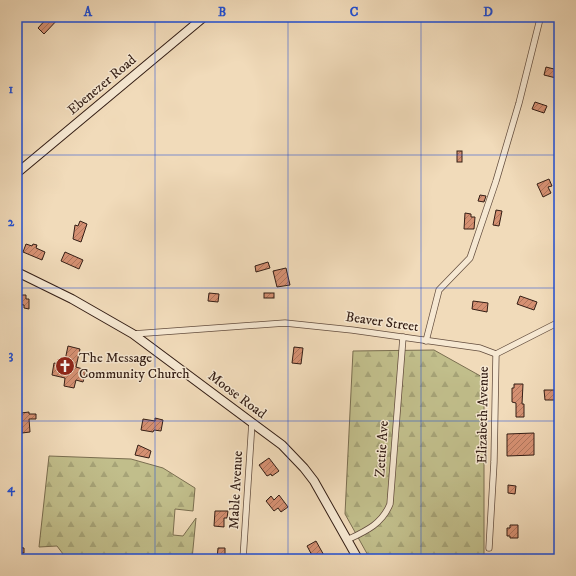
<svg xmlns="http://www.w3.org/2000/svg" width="576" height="576" viewBox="0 0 576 576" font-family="'IM FELL DW Pica',serif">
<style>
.forest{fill:url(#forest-firs);stroke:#7a6e50}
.building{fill:url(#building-hatch);stroke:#341e15}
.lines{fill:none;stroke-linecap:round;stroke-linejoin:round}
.street-casing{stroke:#634d3e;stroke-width:7}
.secondary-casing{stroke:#341e15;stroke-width:10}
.street{stroke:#f6e8d2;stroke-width:5.5}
.secondary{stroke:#f6e8d2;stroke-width:8}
.grid{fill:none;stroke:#1d4ed8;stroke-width:1;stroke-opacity:0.55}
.labels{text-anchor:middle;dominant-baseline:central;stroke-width:3;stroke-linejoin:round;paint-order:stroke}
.street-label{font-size:14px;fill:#341e15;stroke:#f6e8d2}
.poi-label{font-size:14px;fill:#341e15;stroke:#f6e8d2;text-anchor:start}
.neatline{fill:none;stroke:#1d4ed8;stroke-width:1.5}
.grid-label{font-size:13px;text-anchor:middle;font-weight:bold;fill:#1d4ed8}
</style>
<defs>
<pattern id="forest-firs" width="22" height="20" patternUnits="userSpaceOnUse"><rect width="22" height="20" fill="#c1be8b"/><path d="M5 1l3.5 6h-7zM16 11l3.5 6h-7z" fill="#a6a377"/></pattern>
<pattern id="building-hatch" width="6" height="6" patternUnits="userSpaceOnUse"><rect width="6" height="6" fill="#d59072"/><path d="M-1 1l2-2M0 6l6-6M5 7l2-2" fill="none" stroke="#ae755c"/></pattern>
</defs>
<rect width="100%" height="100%" fill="#f1dbba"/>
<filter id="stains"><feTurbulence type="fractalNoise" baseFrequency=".005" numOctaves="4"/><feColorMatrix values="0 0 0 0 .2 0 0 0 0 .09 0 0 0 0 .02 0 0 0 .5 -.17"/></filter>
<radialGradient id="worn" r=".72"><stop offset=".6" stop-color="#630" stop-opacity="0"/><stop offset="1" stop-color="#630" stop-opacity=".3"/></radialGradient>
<g class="forest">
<path d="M 434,350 L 484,378 L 484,559 L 370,559 L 345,514 L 353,351 Z"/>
<path d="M 49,456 L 131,459 L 163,468 L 195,488 L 193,511 L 175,509 L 173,535 L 183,536 L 196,518 L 192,559 L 66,558 L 57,546 L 39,547 Z"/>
</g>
<g class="building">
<path d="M 48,17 L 60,17 L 44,34 L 38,28 Z"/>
<path d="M 546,67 L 558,70 L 556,78 L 544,75 Z"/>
<path d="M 535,102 L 547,106 L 544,113 L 532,109 Z"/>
<rect x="457" y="151" width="5" height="11"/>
<path d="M 549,179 L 552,186 L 548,187 L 551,193 L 543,197 L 537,184 Z"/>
<path d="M 480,195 L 486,196 L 484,202 L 478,201 Z"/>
<path d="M 496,210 L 502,211 L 499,226 L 493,225 Z"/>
<path d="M 465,213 L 471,214 L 471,217 L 475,217 L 474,229 L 464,229 Z"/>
<path d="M 80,221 L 87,224 L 81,242 L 73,239 L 75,225 L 78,226 Z"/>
<path d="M 26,244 L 32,246 L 33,244 L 37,245 L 36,248 L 45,252 L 42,260 L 23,252 Z"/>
<path d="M 65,252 L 83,260 L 79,269 L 61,261 Z"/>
<path d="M 268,262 L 270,268 L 256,272 L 255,266 Z"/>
<path d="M 286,268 L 290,285 L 277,287 L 273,271 Z"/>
<path d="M 209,293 L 219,294 L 218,302 L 208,301 Z"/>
<rect x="264" y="293" width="10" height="5"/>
<path d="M 18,295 L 26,295 L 26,299 L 29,299 L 29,309 L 24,308 L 24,305 L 17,304 Z"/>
<path d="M 520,296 L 537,302 L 534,310 L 517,304 Z"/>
<path d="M 473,301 L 488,303 L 487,312 L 472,309 Z"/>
<path d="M 68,346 L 80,349 L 76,367 L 86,370 L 83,382 L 76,380 L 74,388 L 64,386 L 65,378 L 52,375 L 54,363 L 64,365 Z"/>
<path d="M 294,347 L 303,348 L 301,364 L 292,363 Z"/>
<path d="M 514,384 L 523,384 L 522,404 L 524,404 L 524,417 L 516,417 L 516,403 L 512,402 L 512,388 L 514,388 Z"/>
<path d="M 544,390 L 556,390 L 557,400 L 545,400 Z"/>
<path d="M 29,412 L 29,414 L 36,414 L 36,419 L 29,419 L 30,432 L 22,433 L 21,413 Z"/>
<path d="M 155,418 L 163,420 L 161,431 L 154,430 L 153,432 L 141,430 L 143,419 L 155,421 Z"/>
<path d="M 534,433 L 534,455 L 507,456 L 507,434 Z"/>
<path d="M 138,445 L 151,451 L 149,458 L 135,455 Z"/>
<path d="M 269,458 L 279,471 L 272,476 L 271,474 L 267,476 L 259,465 Z"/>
<path d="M 508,485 L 516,486 L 515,494 L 508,493 Z"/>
<path d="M 279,495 L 288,507 L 281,512 L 278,508 L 274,511 L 266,501 L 271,496 L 274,500 Z"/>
<path d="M 215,511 L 228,511 L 227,518 L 224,518 L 224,527 L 214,526 Z"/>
<path d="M 510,525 L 518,525 L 518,538 L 510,538 L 510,536 L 507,536 L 507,528 L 510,528 Z"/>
<path d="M 316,541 L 326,559 L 314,559 L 307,546 Z"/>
<path d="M 17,547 L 24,548 L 24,553 L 17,553 Z"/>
<path d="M 218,548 L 225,548 L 225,559 L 217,559 Z"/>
</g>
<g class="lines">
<g class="street-casing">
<g id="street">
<path d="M 133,334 L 285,323 L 352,330 L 480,348 L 496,354"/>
<path d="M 426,341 L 439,290 L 470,258 L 496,181 L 519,103 L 540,19"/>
<path d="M 496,354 L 559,322"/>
<path d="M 347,540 C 366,531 382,524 390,504 L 403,337"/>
<path d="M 489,548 L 494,462 L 496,354"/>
<path d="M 243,559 L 252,422"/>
</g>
</g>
<g class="secondary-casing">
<g id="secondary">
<path d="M 17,173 L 204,17"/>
<path d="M 17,272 L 72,299 L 133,334 L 282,445 L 304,468 L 314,481 L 358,559"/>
</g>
</g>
<use href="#street" class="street"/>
<use href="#secondary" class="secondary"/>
</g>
<path class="grid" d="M 155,17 L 155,559M 288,17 L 288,559M 421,17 L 421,559M 17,155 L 559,155M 17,288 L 559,288M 17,421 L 559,421"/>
<defs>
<g id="church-disc" transform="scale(1)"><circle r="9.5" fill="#8f2418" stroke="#f6e8d2"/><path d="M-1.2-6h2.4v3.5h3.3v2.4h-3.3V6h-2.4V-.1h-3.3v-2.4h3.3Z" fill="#fff"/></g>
</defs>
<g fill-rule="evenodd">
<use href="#church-disc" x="65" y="366"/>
</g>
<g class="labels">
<g class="street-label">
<text transform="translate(102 85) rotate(-40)">Ebenezer Road</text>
<text transform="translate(382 322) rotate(8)">Beaver Street</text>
<text transform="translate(237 395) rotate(37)">Moose Road</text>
<text transform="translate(483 415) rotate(-89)">Elizabeth Avenue</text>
<text transform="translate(382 449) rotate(-86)">Zettie Ave</text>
<text transform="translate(236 490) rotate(-87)">Mable Avenue</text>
</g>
<g class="poi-label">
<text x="79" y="358">The Message<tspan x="79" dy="16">Community Church</tspan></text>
</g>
</g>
<rect width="576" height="576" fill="none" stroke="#f1dbba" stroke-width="44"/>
<rect x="22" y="22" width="532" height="532" class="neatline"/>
<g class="grid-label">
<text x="88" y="16">A</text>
<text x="222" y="16">B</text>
<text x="354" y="16">C</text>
<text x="488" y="16">D</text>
<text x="11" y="93">1</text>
<text x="11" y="226">2</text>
<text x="11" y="359">3</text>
<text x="11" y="492">4</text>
</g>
<rect width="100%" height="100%" filter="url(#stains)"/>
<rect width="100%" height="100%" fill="url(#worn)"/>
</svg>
